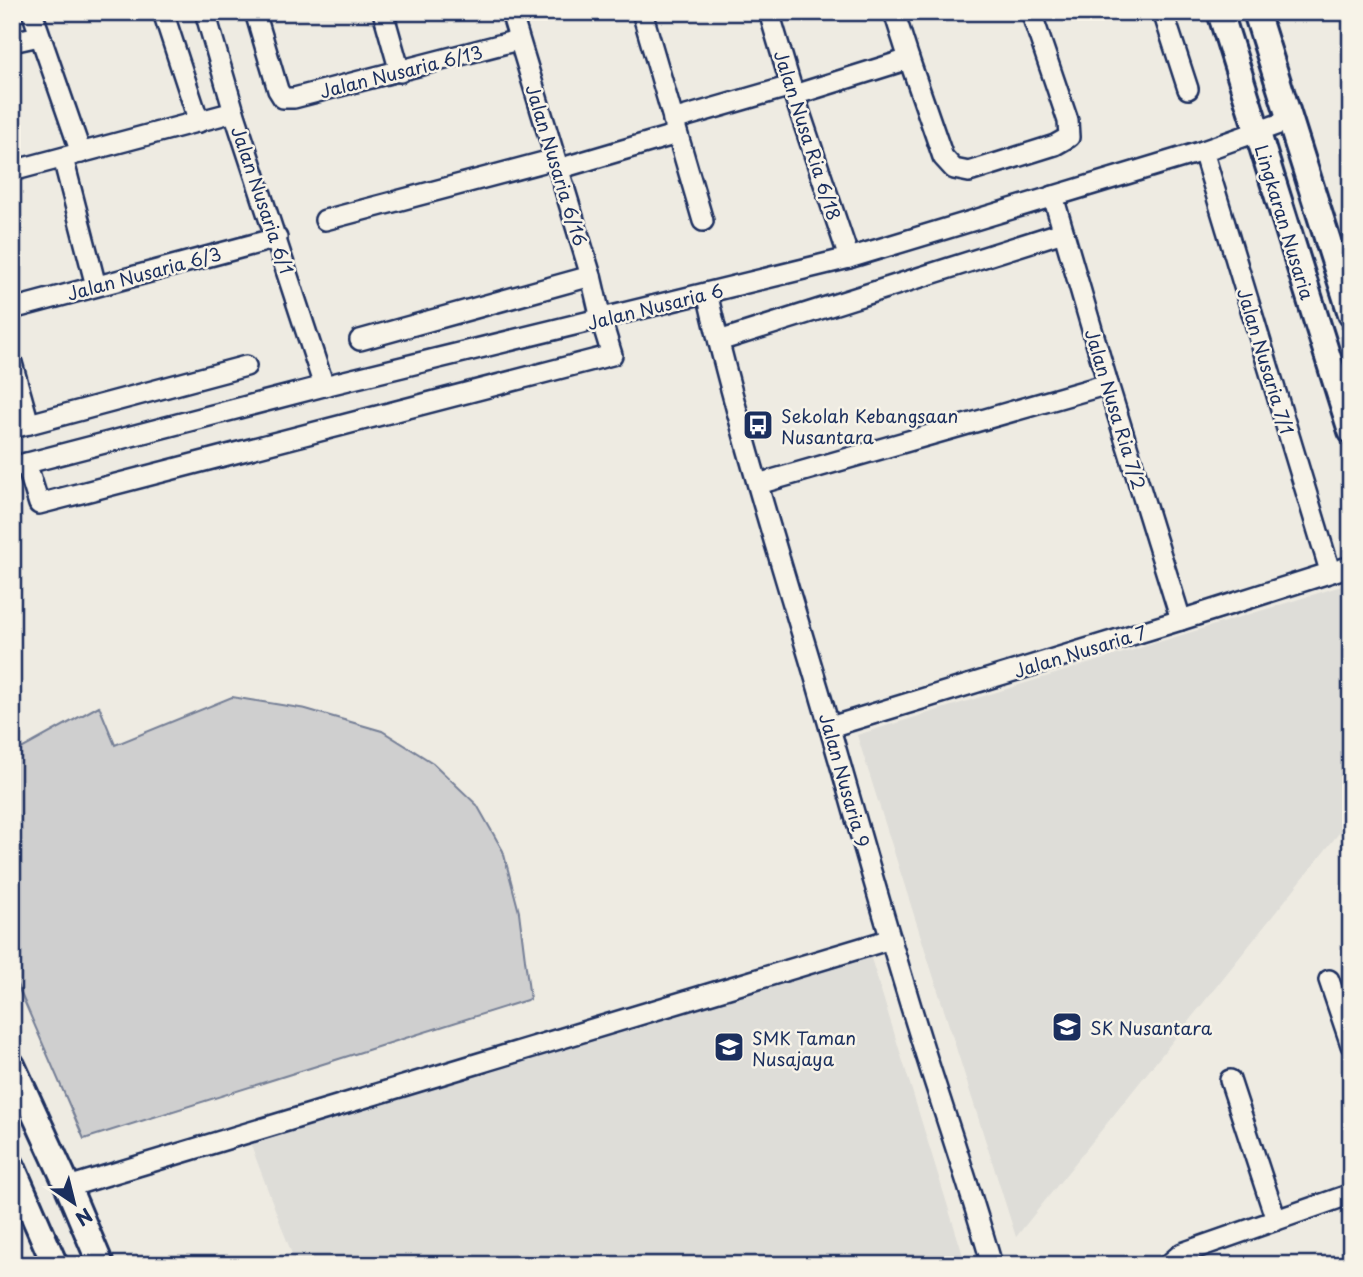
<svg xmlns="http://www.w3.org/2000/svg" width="1363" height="1277" viewBox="0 0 1363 1277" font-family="'Playpen Sans',sans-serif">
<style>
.built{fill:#deddd8}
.green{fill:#cfcfcf;stroke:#757f96;stroke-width:2}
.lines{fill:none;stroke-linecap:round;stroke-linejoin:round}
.minor-casing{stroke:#1b2f5e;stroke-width:24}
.major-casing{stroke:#1b2f5e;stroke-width:30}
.minor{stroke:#f7f3e8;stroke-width:19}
.major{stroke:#f7f3e8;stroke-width:24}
.labels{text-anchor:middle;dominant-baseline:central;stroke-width:5;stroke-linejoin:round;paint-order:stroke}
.street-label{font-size:18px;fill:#1b2f5e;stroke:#f7f3e8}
.poi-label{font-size:18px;fill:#1b2f5e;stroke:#f7f3e8;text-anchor:start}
</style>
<rect width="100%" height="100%" fill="#eeebe2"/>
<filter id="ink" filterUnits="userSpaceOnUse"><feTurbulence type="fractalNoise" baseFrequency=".0143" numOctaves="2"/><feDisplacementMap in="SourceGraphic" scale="14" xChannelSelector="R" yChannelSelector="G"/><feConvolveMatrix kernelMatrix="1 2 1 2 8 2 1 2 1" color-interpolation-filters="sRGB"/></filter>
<g filter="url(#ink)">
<g class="built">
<path d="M 1351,583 L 1351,818 L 1016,1237 L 857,735 Z"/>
<path d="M 870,955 L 966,1265 L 296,1265 L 249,1140 Z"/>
</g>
<path class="green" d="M 232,697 L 306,709 L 382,731 L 433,763 L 477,805 L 503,851 L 519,912 L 530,999 L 84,1139 L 12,973 L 12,754 L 99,706 L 115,745 Z"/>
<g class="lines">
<g class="minor-casing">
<g id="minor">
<path d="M 32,12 L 81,153"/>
<path d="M 163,12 L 199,122"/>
<path d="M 205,12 L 234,112 L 324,386"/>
<path d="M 255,12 L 278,90 L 283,98 L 294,98 L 518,40"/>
<path d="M 383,12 L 400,72"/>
<path d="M 642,12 L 703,221"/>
<path d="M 769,12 L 791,86 L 849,258"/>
<path d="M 894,12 L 909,59 L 943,157 L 954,169 L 969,172 L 1055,145 L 1069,137 L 1068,121 L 1031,12"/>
<path d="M 1163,12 L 1188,89"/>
<path d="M 12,42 L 39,36"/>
<path d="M 794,95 L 909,59"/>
<path d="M 673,120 L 791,86"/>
<path d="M 1203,151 L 1330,571"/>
<path d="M 63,158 L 96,286"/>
<path d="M 558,169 L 677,134"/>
<path d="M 12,171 L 234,112"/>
<path d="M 1053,196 L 1108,384 L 1181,620"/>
<path d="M 325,220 L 555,159"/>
<path d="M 707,293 C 738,427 780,559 819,691 C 856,817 890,943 930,1068 C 951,1133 973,1198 992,1265"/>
<path d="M 12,309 L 277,238"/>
<path d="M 360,340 L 591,276"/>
<path d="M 719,341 L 1063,232"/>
<path d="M 12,363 L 29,424 L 12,428"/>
<path d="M 29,424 L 246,366"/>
<path d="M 26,463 L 39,504 L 612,355 L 601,319 L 591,276 L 511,12"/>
<path d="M 12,467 L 324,386 L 849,258 L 1203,151 L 1290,120"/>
<path d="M 758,484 L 1108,384"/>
<path d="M 830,727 L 1181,620 L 1351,566"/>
<path d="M 1329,980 L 1351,1045"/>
<path d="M 1230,1080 L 1276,1220"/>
<path d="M 68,1187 L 891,939"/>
<path d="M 1168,1265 L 1182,1253 L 1351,1194"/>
</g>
</g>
<g class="major-casing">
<g id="major">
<path d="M 1220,12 L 1351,431"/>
<path d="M 1256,12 L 1351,314"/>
<path d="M 12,1065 L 68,1187 L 101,1265"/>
<path d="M 12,1166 L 55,1265"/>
</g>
</g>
<use href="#minor" class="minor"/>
<use href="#major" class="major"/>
</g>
</g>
<defs>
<g id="bus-square" transform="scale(1.575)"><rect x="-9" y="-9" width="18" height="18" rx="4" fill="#1b2f5e" stroke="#f7f3e8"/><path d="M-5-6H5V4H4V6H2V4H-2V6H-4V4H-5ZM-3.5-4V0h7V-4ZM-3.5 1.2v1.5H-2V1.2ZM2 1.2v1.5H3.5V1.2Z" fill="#fff"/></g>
<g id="school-square" transform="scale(1.575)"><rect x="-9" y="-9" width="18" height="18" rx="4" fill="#1b2f5e" stroke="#f7f3e8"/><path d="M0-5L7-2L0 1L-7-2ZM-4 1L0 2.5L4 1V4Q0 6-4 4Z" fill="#fff"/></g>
</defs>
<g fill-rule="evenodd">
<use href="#bus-square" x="758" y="425"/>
<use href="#school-square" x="1067" y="1027"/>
<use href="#school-square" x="729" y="1047"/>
</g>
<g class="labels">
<g class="street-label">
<text transform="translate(401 71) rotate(-14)">Jalan Nusaria 6/13</text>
<text transform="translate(808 135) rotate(72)">Jalan Nusa Ria 6/18</text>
<text transform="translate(557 165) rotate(73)">Jalan Nusaria 6/16</text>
<text transform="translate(263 200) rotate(71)">Jalan Nusaria 6/1</text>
<text transform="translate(1285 222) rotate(73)">Lingkaran Nusaria</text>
<text transform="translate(144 273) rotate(-15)">Jalan Nusaria 6/3</text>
<text transform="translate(655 306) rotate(-14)">Jalan Nusaria 6</text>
<text transform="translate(1266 361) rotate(73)">Jalan Nusaria 7/1</text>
<text transform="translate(1116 409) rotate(73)">Jalan Nusa Ria 7/2</text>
<text transform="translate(1080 651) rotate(-17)">Jalan Nusaria 7</text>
<text transform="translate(845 780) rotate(74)">Jalan Nusaria 9</text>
</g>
<g class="poi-label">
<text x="781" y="415">Sekolah Kebangsaan<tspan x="781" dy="21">Nusantara</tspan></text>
<text x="1090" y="1027">SK Nusantara</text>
<text x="752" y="1037">SMK Taman<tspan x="752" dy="21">Nusajaya</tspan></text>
</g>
</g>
<rect width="1363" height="1277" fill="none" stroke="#f7f3e8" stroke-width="42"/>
<rect x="21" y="21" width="1321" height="1235" fill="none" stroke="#1b2f5e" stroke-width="2.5" filter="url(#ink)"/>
<g transform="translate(74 1203) rotate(145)" stroke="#f7f3e8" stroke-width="5" paint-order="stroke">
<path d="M0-5L12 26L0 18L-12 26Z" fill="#1b2f5e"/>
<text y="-10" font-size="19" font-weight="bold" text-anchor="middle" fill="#1b2f5e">N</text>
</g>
</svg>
